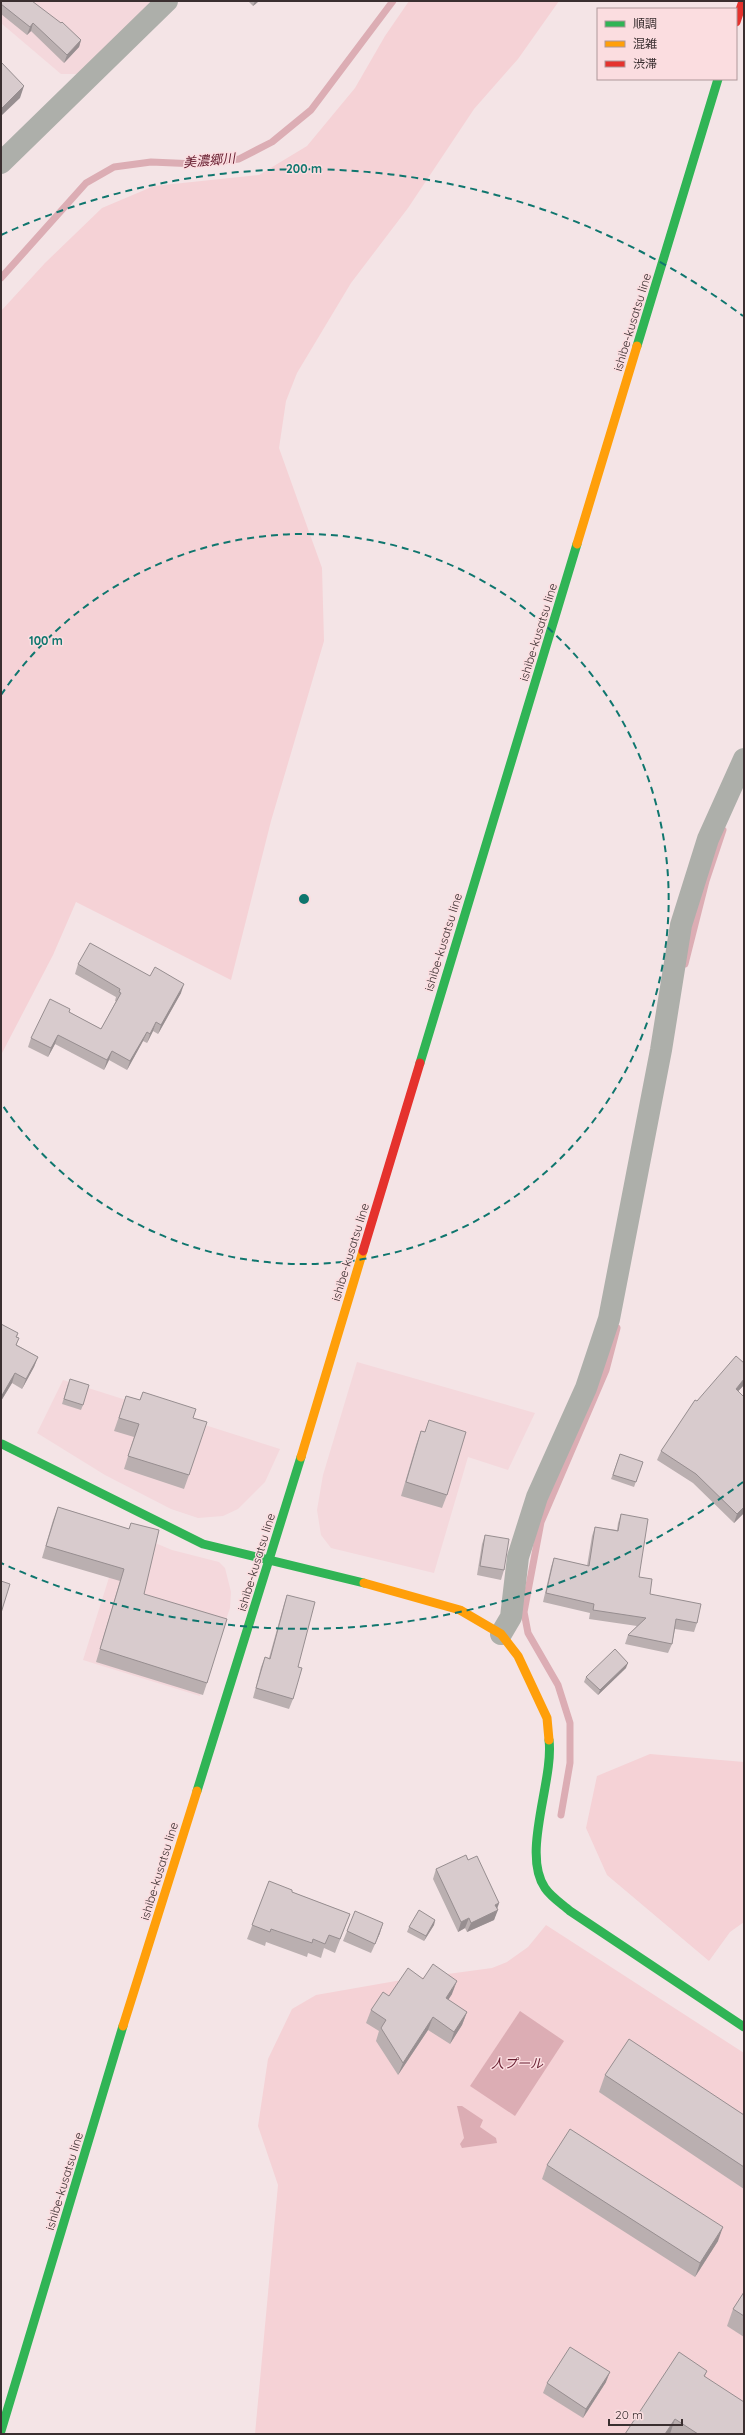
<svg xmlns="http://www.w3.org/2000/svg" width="745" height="2435" viewBox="0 0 745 2435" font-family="Quicksand,'Noto Sans JP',sans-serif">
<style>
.built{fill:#f4d8dc}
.green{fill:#f5d2d6}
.water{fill:#dcadb4}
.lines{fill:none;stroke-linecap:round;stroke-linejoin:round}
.stream{stroke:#dcadb4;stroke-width:7}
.street{stroke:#adafaa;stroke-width:22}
.fast{stroke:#30b455;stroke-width:9}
.slow{stroke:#ff9f0a;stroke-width:9}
.jam{stroke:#e5322d;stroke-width:9}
.wall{fill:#baafb0}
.shaded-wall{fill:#978e90}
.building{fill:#d8cbcd;stroke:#978e90}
.ring{fill:none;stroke:#0f766e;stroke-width:2;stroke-dasharray:7 5}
.labels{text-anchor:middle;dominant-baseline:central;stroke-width:3;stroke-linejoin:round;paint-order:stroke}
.street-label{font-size:12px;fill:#3a2f30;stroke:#fbdde0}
.water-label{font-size:13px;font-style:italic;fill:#692032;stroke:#fbdde0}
.centre{fill:#0f766e;stroke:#fbdde0;stroke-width:2}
.ring-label{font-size:12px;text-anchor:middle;font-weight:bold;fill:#0f766e;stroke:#fbdde0;stroke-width:3;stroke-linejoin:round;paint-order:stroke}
</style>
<rect width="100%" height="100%" fill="#f4e4e6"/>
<g class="built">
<path d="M 1,1 L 153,1 L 77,74 L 61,74 L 1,23 Z"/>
<path d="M 357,1362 L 535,1413 L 508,1470 L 468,1457 L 434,1573 L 331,1548 L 321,1535 L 317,1510 L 323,1475 Z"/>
<path d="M 63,1380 L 280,1449 L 265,1482 L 238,1509 L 223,1516 L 198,1518 L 171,1509 L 105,1475 L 37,1433 Z"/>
<path d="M 124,1530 L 172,1550 L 219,1562 L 225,1568 L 231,1592 L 230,1608 L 200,1696 L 83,1660 Z"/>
</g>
<g class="green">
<path d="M 409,1 L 559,1 L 518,59 L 474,109 L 408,208 L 351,283 L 297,373 L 286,401 L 279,448 L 322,568 L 324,641 L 271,821 L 231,980 L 76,902 L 53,955 L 1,1055 L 1,311 L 45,263 L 102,208 L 154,186 L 259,175 L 307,146 L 355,88 L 385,36 Z"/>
<path d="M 650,1754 L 744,1762 L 744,1922 L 730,1932 L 709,1961 L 607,1875 L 586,1828 L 597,1776 Z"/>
<path d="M 546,1925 L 744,2053 L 744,2434 L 255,2434 L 278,2185 L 258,2126 L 268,2059 L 292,2009 L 316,1995 L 396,1981 L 492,1968 L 507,1962 L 528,1947 Z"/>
</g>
<g class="water">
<path d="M 520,2011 L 564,2041 L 515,2116 L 470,2086 Z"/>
<path d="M 457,2106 L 462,2106 L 483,2120 L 480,2127 L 496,2138 L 497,2143 L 462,2148 L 460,2144 L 464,2138 Z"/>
</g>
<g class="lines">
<g class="stream">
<path d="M 1,278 L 86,183 L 114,167 L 151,162 L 197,164 L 239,159 L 272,142 L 311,110 L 393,1"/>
<path d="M 685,964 L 706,881 L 723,830"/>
<path d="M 561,1815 L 570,1763 L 570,1723 L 558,1685 L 528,1633 L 524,1612 L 541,1522 L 606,1370 L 617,1328"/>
</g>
<g class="street">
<path d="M 1,163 L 167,1"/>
<path d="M 501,1634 L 511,1617 L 518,1557 L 537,1497 L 586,1388 L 609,1319 L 661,1050 L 681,925 L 708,839 L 744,759"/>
</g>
<g class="fast">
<path d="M 637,346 L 718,79"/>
<path d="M 420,1063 L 577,544"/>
<path d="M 2,1444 L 203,1544 L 364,1583"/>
<path d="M 549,1740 C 554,1780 521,1854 545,1888 C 551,1897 562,1904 570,1911 L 744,2027"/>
<path d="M 197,1791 L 301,1457"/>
<path d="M 1,2431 L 123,2026"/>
</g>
<g class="slow">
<path d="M 577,544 L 637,346"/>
<path d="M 301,1457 L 363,1251"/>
<path d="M 364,1583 L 460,1610 L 501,1634 L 518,1656 L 547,1718 L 549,1740"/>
<path d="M 123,2026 L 197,1791"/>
</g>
<g class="jam">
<path d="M 736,22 L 743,1"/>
<path d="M 363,1251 L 420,1063"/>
</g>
</g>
<g class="wall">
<path d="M 1,1 L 61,23 L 81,40 L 79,47 L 64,63 L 31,31 L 27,35 L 1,14 Z"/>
<path d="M 248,1 L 259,1 L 253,6 Z"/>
<path d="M 78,964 L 150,976 L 181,993 L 158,1034 L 153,1031 L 147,1043 L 143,1041 L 127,1070 L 109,1060 L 104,1070 L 55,1044 L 48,1057 L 28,1047 L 31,1038 L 69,1012 L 101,1029 L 116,1001 L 115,1001 L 116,997 L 75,974 Z"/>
<path d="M 1,1324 L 18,1333 L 17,1337 L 17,1345 L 38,1357 L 34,1367 L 22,1389 L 12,1383 L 1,1401 Z"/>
<path d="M 744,1363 L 744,1385 L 738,1391 L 744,1513 L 734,1523 L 693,1483 L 657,1460 L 661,1451 L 697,1401 Z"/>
<path d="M 68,1384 L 83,1405 L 81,1410 L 62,1404 Z"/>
<path d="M 143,1392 L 193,1418 L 189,1475 L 184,1489 L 124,1469 L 134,1437 L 114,1431 L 126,1396 L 140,1400 Z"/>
<path d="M 429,1420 L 447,1495 L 442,1508 L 401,1496 L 416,1445 L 421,1431 L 425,1432 Z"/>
<path d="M 620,1454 L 643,1462 L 634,1487 L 611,1479 Z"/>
<path d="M 58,1507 L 129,1529 L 131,1523 L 144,1594 L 207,1683 L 203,1695 L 96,1662 L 120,1581 L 42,1558 L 53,1520 Z"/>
<path d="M 621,1514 L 639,1577 L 650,1594 L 697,1623 L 694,1632 L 675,1629 L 672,1644 L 668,1653 L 625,1644 L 628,1635 L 637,1626 L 589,1619 L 590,1613 L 543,1602 L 551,1567 L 554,1558 L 587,1566 L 592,1536 L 595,1527 L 617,1530 L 618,1523 Z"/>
<path d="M 485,1535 L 504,1570 L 501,1580 L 477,1575 L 482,1544 Z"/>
<path d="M 287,1595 L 298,1667 L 293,1699 L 289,1709 L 253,1698 L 261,1667 L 265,1657 L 269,1658 L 284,1604 Z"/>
<path d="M 626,1668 L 598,1695 L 584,1682 L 586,1677 Z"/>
<path d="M 468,1860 L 499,1903 L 494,1920 L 467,1932 L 465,1928 L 458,1932 L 433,1879 L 436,1869 Z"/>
<path d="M 269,1881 L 292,1892 L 350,1914 L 335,1953 L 324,1948 L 321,1958 L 308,1953 L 307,1957 L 266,1942 L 265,1946 L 247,1939 Z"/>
<path d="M 435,1920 L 434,1925 L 424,1941 L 407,1932 L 409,1927 Z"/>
<path d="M 347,1931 L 380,1933 L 371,1953 L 343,1941 Z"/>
<path d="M 423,1979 L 452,1994 L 448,2000 L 467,2012 L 462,2025 L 450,2044 L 428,2030 L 398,2075 L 376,2041 L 379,2031 L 366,2023 L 371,2010 L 389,1996 Z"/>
<path d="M 605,2075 L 744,2115 L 744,2189 L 599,2092 Z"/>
<path d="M 547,2165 L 718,2241 L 695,2277 L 542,2179 Z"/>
<path d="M 744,2292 L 744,2337 L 727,2326 L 733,2309 Z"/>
<path d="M 707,2371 L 705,2376 L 744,2434 L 625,2434 Z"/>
<path d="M 606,2382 L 583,2418 L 543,2393 L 547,2383 Z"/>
</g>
<g class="shaded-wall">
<path d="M 255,1 L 259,1 L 253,6 Z"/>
<path d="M 33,23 L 31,31 L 27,35 L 30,27 Z"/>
<path d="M 81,40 L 79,47 L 64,63 L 67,55 Z"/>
<path d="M 24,86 L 20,98 L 1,116 L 1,109 Z"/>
<path d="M 184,984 L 181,993 L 158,1034 L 161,1025 Z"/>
<path d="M 156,1022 L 153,1031 L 147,1043 L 150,1034 Z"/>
<path d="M 147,1032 L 143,1041 L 127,1070 L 130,1061 Z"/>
<path d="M 58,1035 L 55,1044 L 48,1057 L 51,1048 Z"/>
<path d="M 112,1051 L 109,1060 L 104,1070 L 107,1060 Z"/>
<path d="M 38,1357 L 34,1367 L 22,1389 L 26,1379 Z"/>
<path d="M 15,1373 L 12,1383 L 1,1401 L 1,1397 Z"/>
<path d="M 744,1379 L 744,1385 L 732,1398 L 736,1389 Z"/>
<path d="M 744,1507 L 744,1513 L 734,1523 L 737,1514 Z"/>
<path d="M 628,1663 L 626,1668 L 598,1695 L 600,1690 Z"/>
<path d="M 499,1903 L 496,1911 L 498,1910 L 494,1920 L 467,1932 L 471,1923 L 495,1905 Z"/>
<path d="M 469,1918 L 465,1928 L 458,1932 L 461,1922 Z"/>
<path d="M 435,1920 L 434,1925 L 424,1941 L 426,1936 Z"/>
<path d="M 383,1923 L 380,1933 L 371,1953 L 375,1944 Z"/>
<path d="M 457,1981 L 452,1994 L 441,2011 L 446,1998 Z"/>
<path d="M 467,2012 L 462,2025 L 450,2044 L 454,2032 Z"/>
<path d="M 433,2017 L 428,2030 L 398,2075 L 403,2063 Z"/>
<path d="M 723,2227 L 718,2241 L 695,2277 L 700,2263 Z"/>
<path d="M 610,2372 L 606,2382 L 583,2418 L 586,2409 Z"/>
<path d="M 675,2419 L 670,2434 L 665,2434 Z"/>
</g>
<g class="building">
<path d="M 1,1 L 32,1 L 61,23 L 62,22 L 81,40 L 67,55 L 33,23 L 30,27 L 1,4 Z"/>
<path d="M 1,62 L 24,86 L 1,109 Z"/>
<path d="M 90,943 L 150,976 L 155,967 L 184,984 L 161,1025 L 156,1022 L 150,1034 L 147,1032 L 130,1061 L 112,1051 L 107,1060 L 58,1035 L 51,1048 L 31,1038 L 50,999 L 70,1009 L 69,1012 L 101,1029 L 121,993 L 119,992 L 120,989 L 78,964 Z"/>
<path d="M 1,1324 L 18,1333 L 16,1337 L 19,1338 L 16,1345 L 38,1357 L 26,1379 L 15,1373 L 1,1397 Z"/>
<path d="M 736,1356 L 744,1363 L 744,1379 L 736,1389 L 744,1397 L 744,1507 L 737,1514 L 696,1474 L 661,1451 L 695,1400 L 697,1401 Z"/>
<path d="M 70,1379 L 89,1385 L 83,1405 L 64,1399 Z"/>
<path d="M 143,1392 L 196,1409 L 193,1418 L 207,1422 L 189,1475 L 128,1456 L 139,1424 L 119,1418 L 126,1396 L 140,1400 Z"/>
<path d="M 429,1420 L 466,1432 L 447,1495 L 406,1482 L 421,1431 L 425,1432 Z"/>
<path d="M 620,1454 L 643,1462 L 636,1482 L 613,1475 Z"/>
<path d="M 58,1507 L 129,1529 L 131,1523 L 159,1530 L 144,1594 L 227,1619 L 207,1683 L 100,1649 L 124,1569 L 46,1546 Z"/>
<path d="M 621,1514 L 648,1519 L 639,1577 L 652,1579 L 650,1594 L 701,1604 L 697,1623 L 676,1619 L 672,1644 L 628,1635 L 646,1618 L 593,1610 L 594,1604 L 546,1593 L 554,1558 L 589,1566 L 595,1527 L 618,1531 Z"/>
<path d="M 485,1535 L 509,1539 L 504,1570 L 480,1566 Z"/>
<path d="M 1,1581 L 10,1584 L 1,1613 Z"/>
<path d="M 287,1595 L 315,1602 L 298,1667 L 302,1668 L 293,1699 L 256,1688 L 265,1657 L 270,1659 Z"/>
<path d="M 615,1649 L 628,1663 L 600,1690 L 586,1677 Z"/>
<path d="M 466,1855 L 468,1860 L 477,1856 L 499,1903 L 495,1905 L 498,1910 L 471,1923 L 469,1918 L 461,1922 L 436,1869 Z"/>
<path d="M 269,1881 L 292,1890 L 292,1892 L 350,1914 L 340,1939 L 329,1935 L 325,1944 L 313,1939 L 312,1943 L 271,1929 L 270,1932 L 252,1925 Z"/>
<path d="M 419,1910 L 435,1920 L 426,1936 L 409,1927 Z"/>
<path d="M 355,1911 L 383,1923 L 375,1944 L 347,1931 Z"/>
<path d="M 433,1964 L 457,1981 L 446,1998 L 467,2012 L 454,2032 L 433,2017 L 403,2063 L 381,2028 L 386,2020 L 371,2010 L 383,1992 L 389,1996 L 408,1968 L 423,1979 Z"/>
<path d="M 629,2039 L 744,2115 L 744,2167 L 605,2075 Z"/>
<path d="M 570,2129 L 723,2227 L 700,2263 L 547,2165 Z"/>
<path d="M 744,2292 L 744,2316 L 733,2309 Z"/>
<path d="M 570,2347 L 610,2372 L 586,2409 L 547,2383 Z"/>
<path d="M 679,2352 L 707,2371 L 704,2376 L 744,2402 L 744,2434 L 698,2434 L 675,2419 L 665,2434 L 625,2434 Z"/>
</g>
<g class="ring">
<path d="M1 695A365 365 0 1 1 1 1103"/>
<path d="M743 1482A730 730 0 0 1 1 1563M1 235A730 730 0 0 1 743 316"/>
</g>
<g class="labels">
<g class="street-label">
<text transform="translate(632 322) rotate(-73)">ishibe-kusatsu line</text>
<text transform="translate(538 632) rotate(-73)">ishibe-kusatsu line</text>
<text transform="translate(443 942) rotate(-73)">ishibe-kusatsu line</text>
<text transform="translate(350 1252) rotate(-73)">ishibe-kusatsu line</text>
<text transform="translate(256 1562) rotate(-73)">ishibe-kusatsu line</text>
<text transform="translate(159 1871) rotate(-73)">ishibe-kusatsu line</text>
<text transform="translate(64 2181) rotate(-73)">ishibe-kusatsu line</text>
</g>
<g class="water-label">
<text transform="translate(209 160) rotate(-5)">美濃郷川</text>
<text x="517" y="2063">人プール</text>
</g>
</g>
<circle cx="304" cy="899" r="6" class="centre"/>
<g class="ring-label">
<text x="304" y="173">200 m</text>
<text x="46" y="645">100 m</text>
</g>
<rect width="745" height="2435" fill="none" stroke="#3a2f30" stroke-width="4"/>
<rect x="597" y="8" width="140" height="72" fill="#fbdde0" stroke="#ae979a"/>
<rect x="605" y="21" width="20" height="6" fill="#30b455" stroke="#ae979a"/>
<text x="633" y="28" font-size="12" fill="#3a2f30">順調</text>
<rect x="605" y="41" width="20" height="6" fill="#ff9f0a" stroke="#ae979a"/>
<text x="633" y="48" font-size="12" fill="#3a2f30">混雑</text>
<rect x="605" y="61" width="20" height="6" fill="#e5322d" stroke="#ae979a"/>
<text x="633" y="68" font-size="12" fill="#3a2f30">渋滞</text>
<path d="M609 2419v6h73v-6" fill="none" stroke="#3a2f30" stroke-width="2"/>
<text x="615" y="2419" font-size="12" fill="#3a2f30" stroke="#fbdde0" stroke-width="3" paint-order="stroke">20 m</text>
</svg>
